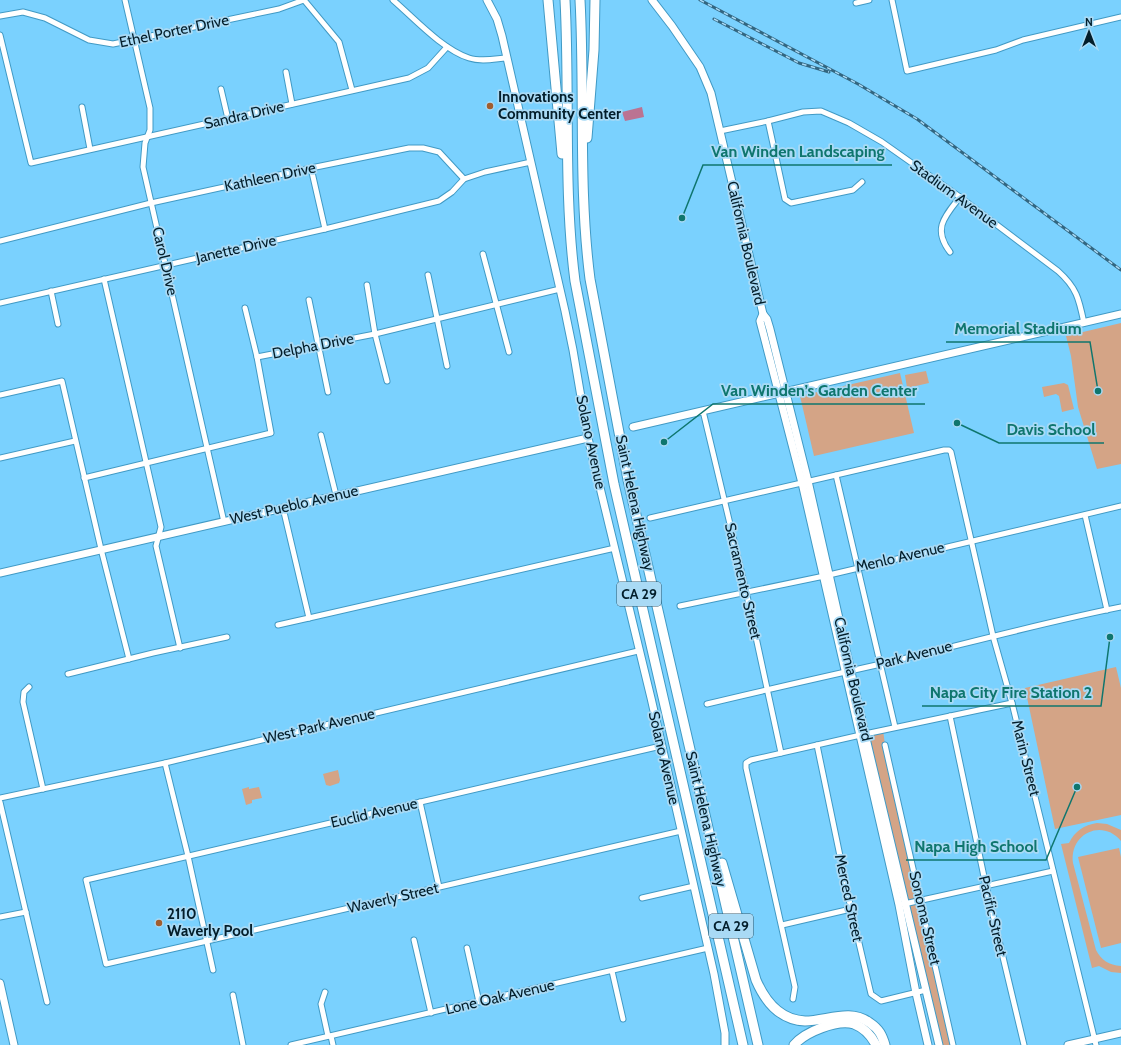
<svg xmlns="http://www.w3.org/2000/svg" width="1121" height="1045" viewBox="0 0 1121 1045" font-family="Cabin,sans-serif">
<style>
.green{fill:#d4a486}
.water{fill:#bb7392}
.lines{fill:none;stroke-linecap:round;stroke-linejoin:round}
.street-casing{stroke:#419ac5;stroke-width:7}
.secondary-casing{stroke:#419ac5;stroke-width:9}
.highway-casing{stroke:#419ac5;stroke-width:11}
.street{stroke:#fff;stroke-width:5}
.secondary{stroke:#fff;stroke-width:7}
.highway{stroke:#fff;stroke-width:9}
.rail-casing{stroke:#336680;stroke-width:3}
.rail{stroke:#a9daf5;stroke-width:1.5;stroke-dasharray:4.5;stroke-linecap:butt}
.poi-dot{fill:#a15d2e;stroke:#a9daf5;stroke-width:1.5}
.labels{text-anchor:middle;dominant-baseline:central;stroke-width:3.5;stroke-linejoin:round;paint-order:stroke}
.shield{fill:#a9daf5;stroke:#355668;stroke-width:1}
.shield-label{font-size:14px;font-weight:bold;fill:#031e2b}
.street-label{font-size:15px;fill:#031e2b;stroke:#a9daf5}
.poi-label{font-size:15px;font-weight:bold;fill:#031e2b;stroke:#a9daf5;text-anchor:start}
.leader{fill:none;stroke:#0f766e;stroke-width:1.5}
.callout-dot{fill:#0f766e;stroke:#a9daf5;stroke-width:1.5}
.callout-label{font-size:16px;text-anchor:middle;font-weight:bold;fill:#0f766e;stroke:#a9daf5;stroke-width:3.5;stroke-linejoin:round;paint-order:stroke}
</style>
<rect width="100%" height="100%" fill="#7ad1fe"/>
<g class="green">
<path d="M 1121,323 L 1121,464 L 1097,469 L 1078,407 L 1071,356 L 1066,336 Z"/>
<path d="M 926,371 L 929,383 L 907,388 L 905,375 Z"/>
<path d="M 900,373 L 914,433 L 814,456 L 800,396 Z"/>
<path d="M 1064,383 L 1068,385 L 1074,409 L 1062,412 L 1059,396 L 1056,394 L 1044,397 L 1042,387 Z"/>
<path d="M 1116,667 L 1121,688 L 1121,815 L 1055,829 L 1025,688 Z"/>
<path d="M 883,730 L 885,745 L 953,1045 L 939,1045 L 865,734 Z"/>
<path d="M 338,770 L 340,780 L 339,783 L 330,786 L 326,785 L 323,774 Z"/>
<path d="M 249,787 L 249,789 L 259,787 L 262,798 L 252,800 L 252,803 L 246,805 L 242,789 Z"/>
<path d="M 1097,823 L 1107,824 L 1121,830 L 1121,841 C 1102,818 1069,834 1073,863 L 1096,950 C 1101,960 1109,965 1121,966 L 1121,973 L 1111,972 L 1099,966 L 1092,968 L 1061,844 L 1069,843 C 1075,831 1084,825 1097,823 Z"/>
<path d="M 1119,848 L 1121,857 L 1121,943 L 1101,948 L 1078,857 Z"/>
</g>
<path class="water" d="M 642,107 L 644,117 L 625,121 L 622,112 Z"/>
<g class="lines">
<g class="street-casing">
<g id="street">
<path d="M 125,0 L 150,108 L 150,130 L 145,143 L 143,167 L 224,522"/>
<path d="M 304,0 L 339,42 L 352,90"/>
<path d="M 393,0 C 415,19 442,49 469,58 C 481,62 494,59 506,58"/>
<path d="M 892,0 L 907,71 L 996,50 L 1023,40 L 1121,17"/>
<path d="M 856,3 L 869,0"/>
<path d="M 0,16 L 23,12 L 45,18 L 89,40 L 113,44 L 279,9 L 304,0"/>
<path d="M 0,35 L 31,163 L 409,78 L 428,68 L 447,47"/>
<path d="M 286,72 L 292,104"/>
<path d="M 221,89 L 228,119"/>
<path d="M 82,107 L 90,149"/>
<path d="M 768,121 L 785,199 L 791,203 L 853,190 L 862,182"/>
<path d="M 720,131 L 768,121 L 803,112 L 821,111 L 849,123 L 882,142 L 960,197 L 1058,271 C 1077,288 1079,299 1084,323"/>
<path d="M 311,168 L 325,229"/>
<path d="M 0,241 L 151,203 L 311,168 L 409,148 L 423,148 L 439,152 L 464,179 L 485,172 L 531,162"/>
<path d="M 950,252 C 932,229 945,216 960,197"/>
<path d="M 483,254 L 509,352"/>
<path d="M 428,275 L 447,366"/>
<path d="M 104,279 L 161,527 L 156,546 L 180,648"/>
<path d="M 367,285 L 375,334 L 387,381"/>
<path d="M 51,291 L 58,324"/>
<path d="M 309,300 L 328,392"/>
<path d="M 0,303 L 325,229 L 439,201 L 452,192 L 464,179"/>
<path d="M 257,357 L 375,334 L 560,289"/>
<path d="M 0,395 L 62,381 L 101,549 L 129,659"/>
<path d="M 703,411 L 746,591 L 781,753"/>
<path d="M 321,435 L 336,495"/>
<path d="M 0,458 L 75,441"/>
<path d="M 836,475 L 895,727"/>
<path d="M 84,478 L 271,433 L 257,357 L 245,308"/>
<path d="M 283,508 L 309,618 L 615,548"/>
<path d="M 1085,515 L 1107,610"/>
<path d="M 650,518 L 944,450 L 949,450 L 951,452 L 993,636 L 1012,703 L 1096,1045"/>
<path d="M 680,606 L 829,575 L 1121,506"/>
<path d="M 278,625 L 309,618"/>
<path d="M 68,674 L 153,653 L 227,637"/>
<path d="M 29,687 L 24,692 L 23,702 L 43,789"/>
<path d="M 707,704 C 765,690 823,677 881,664 C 961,645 1041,623 1121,607"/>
<path d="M 950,716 L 986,886 L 1024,1045"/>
<path d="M 817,745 L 851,909 L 871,994 L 881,1001 L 926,990"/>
<path d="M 885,745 L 953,1045"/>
<path d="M 661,746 L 86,880 L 106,964 L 207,941 L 681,831"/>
<path d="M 165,763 L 188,856 L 213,970"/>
<path d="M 0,798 L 165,763 L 638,651"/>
<path d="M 0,802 L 47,1002"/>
<path d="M 420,802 L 439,887"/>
<path d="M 642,898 L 694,886"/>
<path d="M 904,904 L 1053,871"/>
<path d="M 0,917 L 26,912"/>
<path d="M 782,925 L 851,909"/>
<path d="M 414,940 L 431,1013"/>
<path d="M 467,948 L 479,1002"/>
<path d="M 612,971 L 623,1019"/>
<path d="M 325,992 L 321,1004 L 328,1036"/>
<path d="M 233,995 L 243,1045"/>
<path d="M 793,999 L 795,987 L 746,768 L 746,763 L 751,760 L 865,734 L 1012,703"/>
<path d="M 331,1036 L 333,1045"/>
<path d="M 291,1045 L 708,948"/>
</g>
</g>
<g class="secondary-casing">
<g id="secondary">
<path d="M 487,0 L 497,19 L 502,36 L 565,311 L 573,350 L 588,438 L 651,698 L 714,974 L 725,1033 L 725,1045"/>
<path d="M 652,0 L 672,26 L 700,67 L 711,93 L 763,314 L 767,319 L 770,329 L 808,481 L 865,734 L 939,1045"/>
<path d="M 763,314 L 760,321 L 802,483 L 899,905 L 916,993 L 928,1045"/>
<path d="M 633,427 L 1121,314"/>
<path d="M 0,573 L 588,438"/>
<path d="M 0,983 L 14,1045"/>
<path d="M 1068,1045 L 1121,1033"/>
</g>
</g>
<g class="highway-casing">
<g id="highway">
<path d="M 548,0 L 562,154"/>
<path d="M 565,0 C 570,94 563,188 575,281 L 614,484 L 743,1045"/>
<path d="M 580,0 C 585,93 578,186 590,279 L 628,480 L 758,1045"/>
<path d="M 587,138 L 594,50 L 595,0"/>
<path d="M 722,863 L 756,980 C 765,1001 780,1020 805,1021 C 827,1021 850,1008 870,1023 C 879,1029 882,1035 885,1045"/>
<path d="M 794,1045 C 805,1032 837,1019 854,1024 C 864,1028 871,1035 876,1045"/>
</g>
</g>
<use href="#street" class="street"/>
<use href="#secondary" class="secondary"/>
<use href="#highway" class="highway"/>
<g class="rail-casing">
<g id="rail">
<path d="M 700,0 L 858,84 L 917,119 L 1121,270"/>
<path d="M 714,19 L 799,63 L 829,72"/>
</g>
</g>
<use href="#rail" class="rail"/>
</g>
<g class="poi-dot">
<circle cx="490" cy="106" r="4"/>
<circle cx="159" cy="923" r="4"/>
</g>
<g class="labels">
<g class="shield">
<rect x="617" y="582" width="44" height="24" rx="3"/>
<rect x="709" y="914" width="44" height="24" rx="3"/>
</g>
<g class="shield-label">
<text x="639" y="594">CA 29</text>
<text x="731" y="926">CA 29</text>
</g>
<g class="street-label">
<text transform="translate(174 31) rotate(-12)">Ethel Porter Drive</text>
<text transform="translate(244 115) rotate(-13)">Sandra Drive</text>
<text transform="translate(270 177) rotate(-12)">Kathleen Drive</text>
<text transform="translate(954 194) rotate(36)">Stadium Avenue</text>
<text transform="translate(746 243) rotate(77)">California Boulevard</text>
<text transform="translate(236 249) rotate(-13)">Janette Drive</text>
<text transform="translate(165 261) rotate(77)">Carol Drive</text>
<text transform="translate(313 346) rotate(-11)">Delpha Drive</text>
<text transform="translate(591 442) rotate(78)">Solano Avenue</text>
<text transform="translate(635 503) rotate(78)">Saint Helena Highway</text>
<text transform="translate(294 505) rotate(-13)">West Pueblo Avenue</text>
<text transform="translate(900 557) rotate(-13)">Menlo Avenue</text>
<text transform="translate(743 581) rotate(77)">Sacramento Street</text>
<text transform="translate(914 655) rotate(-14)">Park Avenue</text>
<text transform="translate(853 679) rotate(77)">California Boulevard</text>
<text transform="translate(319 726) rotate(-13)">West Park Avenue</text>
<text transform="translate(664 758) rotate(77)">Solano Avenue</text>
<text transform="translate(1026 758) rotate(76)">Marin Street</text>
<text transform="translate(374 813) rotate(-13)">Euclid Avenue</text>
<text transform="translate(706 819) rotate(77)">Saint Helena Highway</text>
<text transform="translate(393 898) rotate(-13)">Waverly Street</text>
<text transform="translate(849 898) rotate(78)">Merced Street</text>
<text transform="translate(993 916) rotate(77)">Pacific Street</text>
<text transform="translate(925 918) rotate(77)">Sonoma Street</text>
<text transform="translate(500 997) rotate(-13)">Lone Oak Avenue</text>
</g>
<g class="poi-label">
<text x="498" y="97">Innovations<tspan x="498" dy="17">Community Center</tspan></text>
<text x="167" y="914">2110<tspan x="167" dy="17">Waverly Pool</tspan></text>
</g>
</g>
<path class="leader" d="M682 218L703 165H892M1098 391L1090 342H946M664 442L713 404H925M957 423L999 443H1104M1110 637L1101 706H922M1077 787L1046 860H906"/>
<g class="callout-dot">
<circle cx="682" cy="218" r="4"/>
<circle cx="1098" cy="391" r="4"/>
<circle cx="664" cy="442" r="4"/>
<circle cx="957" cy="423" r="4"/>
<circle cx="1110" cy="637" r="4"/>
<circle cx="1077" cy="787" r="4"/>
</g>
<g class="callout-label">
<text x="798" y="157">Van Winden Landscaping</text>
<text x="1018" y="334">Memorial Stadium</text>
<text x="819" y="396">Van Winden’s Garden Center</text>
<text x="1051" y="435">Davis School</text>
<text x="1011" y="698">Napa City Fire Station 2</text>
<text x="976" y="852">Napa High School</text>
</g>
<g transform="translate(1089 32)" stroke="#a9daf5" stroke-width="3" paint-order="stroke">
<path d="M0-3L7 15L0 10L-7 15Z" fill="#031e2b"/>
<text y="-6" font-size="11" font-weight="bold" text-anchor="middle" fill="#031e2b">N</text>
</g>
</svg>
